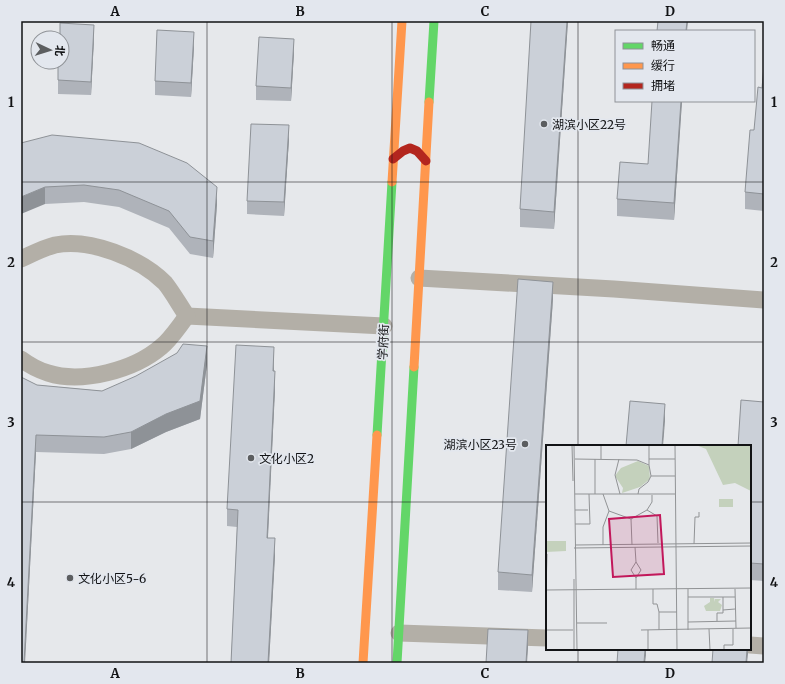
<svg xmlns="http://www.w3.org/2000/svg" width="785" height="684" viewBox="0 0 785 684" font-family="Merriweather,'Noto Sans SC',serif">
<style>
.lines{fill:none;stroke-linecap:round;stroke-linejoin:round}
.street{stroke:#b3afa7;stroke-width:17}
.fast{stroke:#63d668;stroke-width:9}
.slow{stroke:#ff974d;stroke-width:9}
.jam{stroke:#b3261e;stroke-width:9}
.wall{fill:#afb3ba}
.shaded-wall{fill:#8e9297}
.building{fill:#cbd0d8;stroke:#8e9297}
.grid{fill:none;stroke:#121315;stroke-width:1;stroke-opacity:0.55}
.poi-dot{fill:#5c5e60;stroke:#e3e7ee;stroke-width:1.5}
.labels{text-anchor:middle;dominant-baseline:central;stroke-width:3.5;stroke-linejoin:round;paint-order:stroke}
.poi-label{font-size:12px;fill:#121315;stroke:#e3e7ee;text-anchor:start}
.street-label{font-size:12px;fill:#121315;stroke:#e3e7ee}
.inset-road{fill:none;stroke:#919395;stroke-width:1}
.view{fill:#c2185b;fill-opacity:0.15;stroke:#c2185b;stroke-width:2}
.inset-edge{fill:none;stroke:#121315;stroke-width:2}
.neatline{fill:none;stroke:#121315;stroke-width:1.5}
.grid-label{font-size:13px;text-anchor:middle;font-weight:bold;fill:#121315}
</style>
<rect width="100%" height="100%" fill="#e6e8eb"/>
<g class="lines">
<g class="street">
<path d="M 21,259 C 32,254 43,248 55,245 C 90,238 140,258 165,283 C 173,293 180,306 187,316 L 384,326"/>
<path d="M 419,278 L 614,289 L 764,300"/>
<path d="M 21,359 C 29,365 38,370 48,373 C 82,384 134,370 161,347 C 171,339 179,326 187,316"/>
<path d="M 399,633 L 547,638"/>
<path d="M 750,645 L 764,646"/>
</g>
<g class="fast">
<path d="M 429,102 L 434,21"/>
<path d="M 377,435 L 392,182"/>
<path d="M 397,663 L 414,367"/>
</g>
<g class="slow">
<path d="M 392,182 L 402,21"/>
<path d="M 414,367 L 429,102"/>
<path d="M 363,663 L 377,435"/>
</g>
<path class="jam" d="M 393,159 L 403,151 L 410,148 L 417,151 L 426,161"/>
</g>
<g class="wall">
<path d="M 568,21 L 554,229 L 520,227 L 520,209 Z"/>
<path d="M 94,38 L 91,95 L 58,94 L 58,80 Z"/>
<path d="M 194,46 L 191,97 L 155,95 L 155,81 Z"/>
<path d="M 294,52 L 291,101 L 256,100 L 256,86 Z"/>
<path d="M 764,66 L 764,211 L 745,209 L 745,192 L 754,130 L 762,88 Z"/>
<path d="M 682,101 L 674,220 L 617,216 L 617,199 L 648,164 Z"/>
<path d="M 289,139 L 284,216 L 247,214 L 247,201 Z"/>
<path d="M 21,143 L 217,204 L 213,258 L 190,254 L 169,228 L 119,207 L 84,202 L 45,204 Z"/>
<path d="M 553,299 L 532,592 L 498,590 L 498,572 Z"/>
<path d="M 207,364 L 200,419 L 166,432 L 131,449 L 104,454 L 36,452 L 25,663 L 37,385 L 102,391 Z"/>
<path d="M 274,365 L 274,371 L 275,389 L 268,538 L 275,555 L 269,663 L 231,663 L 237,527 L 227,526 L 227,509 Z"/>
<path d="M 764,402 L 764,581 L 750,580 L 750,446 Z"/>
</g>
<g class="shaded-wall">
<path d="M 567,21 L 568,21 L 554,229 L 554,212 Z"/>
<path d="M 687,21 L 688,21 L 687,31 L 686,31 Z"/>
<path d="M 94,25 L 94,38 L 91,95 L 91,82 Z"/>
<path d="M 194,32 L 194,46 L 191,97 L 191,83 Z"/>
<path d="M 294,39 L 294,52 L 291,101 L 291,88 Z"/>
<path d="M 681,101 L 682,101 L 674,220 L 674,203 Z"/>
<path d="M 289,125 L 289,139 L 284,216 L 284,202 Z"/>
<path d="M 45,187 L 45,204 L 21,214 L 21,197 Z"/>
<path d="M 217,187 L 217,204 L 213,258 L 213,241 Z"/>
<path d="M 553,282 L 553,299 L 532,592 L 532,575 Z"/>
<path d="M 207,346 L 207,364 L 200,419 L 166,432 L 131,449 L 131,432 L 166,414 Z"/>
<path d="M 274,347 L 274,365 L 273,388 L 273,371 Z"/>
<path d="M 275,371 L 275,389 L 267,555 L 267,538 Z"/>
<path d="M 665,404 L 665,421 L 663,446 L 662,446 Z"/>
<path d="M 36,435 L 36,452 L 25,663 L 24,663 Z"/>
<path d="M 275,538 L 275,555 L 269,663 L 268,663 Z"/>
<path d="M 528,630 L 528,648 L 527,663 L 526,663 Z"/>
<path d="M 645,649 L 646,649 L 646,655 L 645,663 L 644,663 Z"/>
<path d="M 747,649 L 748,649 L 748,654 L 747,663 L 746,663 Z"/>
</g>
<g class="building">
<path d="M 531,21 L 567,21 L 554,212 L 520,209 Z"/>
<path d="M 658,21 L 687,21 L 686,31 L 657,31 Z"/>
<path d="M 60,23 L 94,25 L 91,82 L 58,80 L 58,62 L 62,62 L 62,38 L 60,38 Z"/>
<path d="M 157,30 L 194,32 L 191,83 L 155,81 Z"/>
<path d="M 259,37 L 294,39 L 291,88 L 256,86 Z"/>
<path d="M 764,66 L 764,194 L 745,192 L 750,130 L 754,130 L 758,87 L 762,88 Z"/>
<path d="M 652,101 L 681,101 L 674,203 L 617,199 L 620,162 L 648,164 Z"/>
<path d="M 251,124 L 289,125 L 284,202 L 247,201 Z"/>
<path d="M 52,135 L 139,143 L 187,163 L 217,187 L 213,241 L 190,237 L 169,211 L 119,190 L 84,185 L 45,187 L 21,197 L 21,143 Z"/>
<path d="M 518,279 L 553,282 L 532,575 L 498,572 Z"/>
<path d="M 183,344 L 207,346 L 200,401 L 166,414 L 131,432 L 104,437 L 36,435 L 24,663 L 21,663 L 21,377 L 37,385 L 102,391 L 136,376 L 177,353 Z"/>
<path d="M 236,345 L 274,347 L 273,371 L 275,371 L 267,538 L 275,538 L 268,663 L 231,663 L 238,510 L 227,509 Z"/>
<path d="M 741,400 L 764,402 L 764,564 L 750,563 L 750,446 L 738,446 Z"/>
<path d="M 630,401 L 665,404 L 662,446 L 626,446 Z"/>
<path d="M 488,629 L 528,630 L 526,663 L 486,663 Z"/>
<path d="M 618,649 L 645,649 L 644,663 L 617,663 Z"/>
<path d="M 713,649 L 747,649 L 746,663 L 712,663 Z"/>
</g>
<path class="grid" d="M 207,21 L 207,663M 392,21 L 392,663M 578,21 L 578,446M 21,182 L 764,182M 21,342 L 764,342M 21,502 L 547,502M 750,502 L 764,502M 578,649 L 578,663"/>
<g class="poi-dot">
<circle cx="544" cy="124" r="4"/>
<circle cx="525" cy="444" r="4"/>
<circle cx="251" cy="458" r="4"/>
<circle cx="70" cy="578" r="4"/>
</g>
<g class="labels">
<g class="poi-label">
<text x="552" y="124">湖滨小区22号</text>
<text x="517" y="444" text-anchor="end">湖滨小区23号</text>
<text x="259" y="458">文化小区2</text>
<text x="78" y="578">文化小区5-6</text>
</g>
<g class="street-label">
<text transform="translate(383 342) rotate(-87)">学府街</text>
</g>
</g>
<g transform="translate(546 445)">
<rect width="205" height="205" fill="#e6e8eb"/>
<path d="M 150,0 L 205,0 L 205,46 L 189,38 L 177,40 L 160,4 ZM 92,16 L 103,21 L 104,34 L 94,42 L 76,48 L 77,43 L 69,31 L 71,28 L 75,23 Z" fill="#c4d1bc"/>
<path d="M 173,54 L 187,54 L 187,62 L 173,62 ZM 0,96 L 20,96 L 20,106 L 0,107 ZM 164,153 L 168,153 L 169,157 L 169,154 L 175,154 L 172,157 L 176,160 L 174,166 L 160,166 L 158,161 L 164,157 Z" fill="#c4d1bc"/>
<path class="inset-road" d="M 26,0 L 27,36M 28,0 L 31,205M 55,0 L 55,14M 103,0 L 103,14M 129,0 L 131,205M 29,14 L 91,15 L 103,20 L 103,14 L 129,14M 73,14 L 69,30 L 74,49M 105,31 L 129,31M 29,49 L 129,49M 49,49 L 49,14M 57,49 L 63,66 L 85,74M 92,49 L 93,44 L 102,37 L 105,31 L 103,20M 29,65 L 42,65M 101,65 L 111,71 L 112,98M 29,79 L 44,79 L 43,49M 148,99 L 149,72 L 153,72 L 153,67M 29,100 L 205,98M 57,100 L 57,82 L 63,66M 86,100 L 85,74 L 101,65 L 106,57 L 106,50M 89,102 L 90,117 L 85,125 L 90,133M 28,103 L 205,101M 90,117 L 95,125 L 90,133 L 90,144M 28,134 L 28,205M 107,144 L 107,159 L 111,159 L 113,167M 142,144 L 142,185M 189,144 L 190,183M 0,145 L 1,109M 0,145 L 205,143M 142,152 L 189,152M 177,165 L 189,164M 171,176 L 171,168 L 177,168 L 177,152M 142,177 L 190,176M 31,178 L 61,178M 163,184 L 164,205M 0,185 L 27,185M 95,185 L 205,183M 102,185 L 102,205M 113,185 L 113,167 L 131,167M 178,205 L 178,200 L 187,200 L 187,184"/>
<path class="view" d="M 114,70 L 118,129 L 67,132 L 63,74 Z"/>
<rect width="205" height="205" class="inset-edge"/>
</g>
<rect width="785" height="684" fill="none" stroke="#e3e7ee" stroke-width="44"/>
<rect x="615" y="30" width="140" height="72" fill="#e3e7ee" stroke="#8f9297"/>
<rect x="623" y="43" width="20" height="6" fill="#63d668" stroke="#8f9297"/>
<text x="651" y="50" font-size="12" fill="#121315">畅通</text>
<rect x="623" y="63" width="20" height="6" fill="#ff974d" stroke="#8f9297"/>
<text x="651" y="70" font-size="12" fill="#121315">缓行</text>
<rect x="623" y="83" width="20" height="6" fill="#b3261e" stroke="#8f9297"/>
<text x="651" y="90" font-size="12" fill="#121315">拥堵</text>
<g transform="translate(50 50) rotate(94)"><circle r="19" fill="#e3e7ee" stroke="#8f9297"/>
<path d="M0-3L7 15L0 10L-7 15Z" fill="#5c5e60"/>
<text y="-6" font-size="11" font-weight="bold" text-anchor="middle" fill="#121315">北</text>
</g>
<rect x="22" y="22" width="741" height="640" class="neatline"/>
<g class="grid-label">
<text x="115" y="16">A</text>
<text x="300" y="16">B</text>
<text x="485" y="16">C</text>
<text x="670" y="16">D</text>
<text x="11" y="107">1</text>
<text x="774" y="107">1</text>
<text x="11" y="267">2</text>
<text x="774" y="267">2</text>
<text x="11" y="427">3</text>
<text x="774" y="427">3</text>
<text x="11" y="587">4</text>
<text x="774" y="587">4</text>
<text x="115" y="678">A</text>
<text x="300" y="678">B</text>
<text x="485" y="678">C</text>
<text x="670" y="678">D</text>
</g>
</svg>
